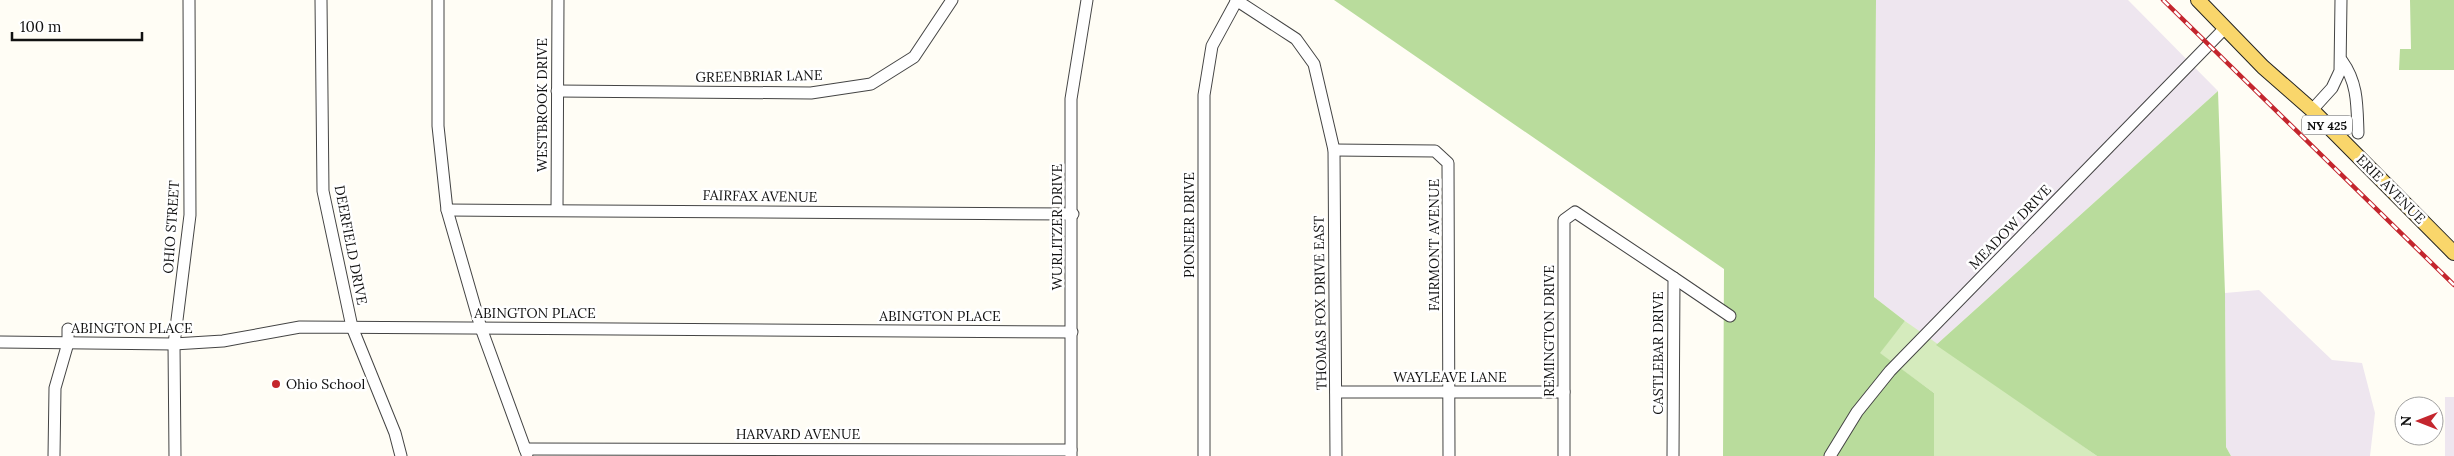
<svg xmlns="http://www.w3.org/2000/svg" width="2454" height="456" viewBox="0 0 2454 456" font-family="Lora,serif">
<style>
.industrial{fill:#eee6ef}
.green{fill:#d5ebbd}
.forest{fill:#b9dc9c}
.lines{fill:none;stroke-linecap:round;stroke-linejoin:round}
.minor-casing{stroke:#444;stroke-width:13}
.major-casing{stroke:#222;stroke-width:16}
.minor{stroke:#fff;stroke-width:11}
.major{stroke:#f9d66b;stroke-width:14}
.rail-casing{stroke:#c4262e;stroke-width:4.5}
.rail{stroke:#fff;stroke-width:2.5;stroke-dasharray:8;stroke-linecap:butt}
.poi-dot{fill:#c4262e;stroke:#fff;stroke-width:2}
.labels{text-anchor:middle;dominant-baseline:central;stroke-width:5;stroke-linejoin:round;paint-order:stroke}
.shield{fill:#fff;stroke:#585858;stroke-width:1}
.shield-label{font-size:12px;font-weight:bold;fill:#111}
.street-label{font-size:14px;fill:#111;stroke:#fff}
.poi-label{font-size:14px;fill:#111;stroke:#fff;text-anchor:start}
</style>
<rect width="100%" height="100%" fill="#fffdf5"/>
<g class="industrial">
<path d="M 1876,0 L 2128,0 L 2218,91 L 1936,345 L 1874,297 Z"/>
<path d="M 2259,290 L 2332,360 L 2362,363 L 2375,413 L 2370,456 L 2231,456 L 2226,447 L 2225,293 Z"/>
<rect x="2445" y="397" width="9" height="59"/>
</g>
<path class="green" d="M 1905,321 L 2097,456 L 1934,456 L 1934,393 L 1879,353 Z"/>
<g class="forest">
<path d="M 1334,0 L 1876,0 L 1874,297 L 1905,321 L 1880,353 L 1934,393 L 1934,456 L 1723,456 L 1724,269 Z"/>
<path d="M 2410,0 L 2454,0 L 2454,70 L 2399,70 L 2400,49 L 2411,49 Z"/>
<path d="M 2218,91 L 2225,293 L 2226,447 L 2231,456 L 2097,456 L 1936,345 Z"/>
</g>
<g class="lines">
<g class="minor-casing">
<g id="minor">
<path d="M 321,0 L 323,191 L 352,327 L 395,433 L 401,456"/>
<path d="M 438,0 L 438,126 L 447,210 L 481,328 L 527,454"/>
<path d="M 1236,0 L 1296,39 L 1314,64 L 1334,150 L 1336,456"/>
<path d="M 2342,61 C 2358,83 2357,106 2358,133"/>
<path d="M 557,91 L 811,93 L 871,84 L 914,57 L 952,0"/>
<path d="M 2312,110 L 2332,88 L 2340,71 L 2341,0"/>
<path d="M 1334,150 L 1435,151 L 1448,163 L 1449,456"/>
<path d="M 447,210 L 1073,214"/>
<path d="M 557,210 L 558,0"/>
<path d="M 1674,278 L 1730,316"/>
<path d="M 0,342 L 174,344 L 223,341 L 300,327 L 1072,332"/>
<path d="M 1336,392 L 1564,392"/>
<path d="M 525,449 L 1071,450"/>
<path d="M 54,456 L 55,388 L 68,343 L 68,329"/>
<path d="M 175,456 L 174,344 L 190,215 L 189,0"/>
<path d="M 1071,456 L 1071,99 L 1087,0"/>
<path d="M 1204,456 L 1204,95 L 1212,46 L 1237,0"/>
<path d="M 1564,456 L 1564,220 L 1575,212 L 1674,278 L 1673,456"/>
<path d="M 1830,456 L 1857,412 L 1890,371 L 2225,28"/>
</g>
</g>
<g class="major-casing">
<path id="major" d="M 2198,0 L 2263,67 L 2312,110 L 2454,253"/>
</g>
<use href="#minor" class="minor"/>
<use href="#major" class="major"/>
<g class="rail-casing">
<path id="rail" d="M 2163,0 L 2454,285"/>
</g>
<use href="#rail" class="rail"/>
</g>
<circle class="poi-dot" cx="276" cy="384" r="5"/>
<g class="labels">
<rect class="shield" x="2302" y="115.5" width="50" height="19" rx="4"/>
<g class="shield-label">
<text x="2327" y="125">NY 425</text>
</g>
<g class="street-label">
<text transform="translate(759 76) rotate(-1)">GREENBRIAR LANE</text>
<text transform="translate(542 105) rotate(-90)">WESTBROOK DRIVE</text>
<text transform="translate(2391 189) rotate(45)">ERIE AVENUE</text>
<text transform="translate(760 196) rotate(1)">FAIRFAX AVENUE</text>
<text transform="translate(1189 225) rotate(-90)">PIONEER DRIVE</text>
<text transform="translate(171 227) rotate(-86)">OHIO STREET</text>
<text transform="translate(1057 227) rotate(-90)">WURLITZER DRIVE</text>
<text transform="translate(2010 227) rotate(-46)">MEADOW DRIVE</text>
<text transform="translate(351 245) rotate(79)">DEERFIELD DRIVE</text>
<text transform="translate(1434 245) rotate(-90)">FAIRMONT AVENUE</text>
<text transform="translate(1320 303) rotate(-91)">THOMAS FOX DRIVE EAST</text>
<text x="535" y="313">ABINGTON PLACE</text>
<text x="940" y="316">ABINGTON PLACE</text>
<text x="132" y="328">ABINGTON PLACE</text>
<text transform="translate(1549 331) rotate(-90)">REMINGTON DRIVE</text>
<text transform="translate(1658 353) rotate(-90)">CASTLEBAR DRIVE</text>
<text x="1450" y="377">WAYLEAVE LANE</text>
<text x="798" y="434">HARVARD AVENUE</text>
</g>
<g class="poi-label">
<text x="286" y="384">Ohio School</text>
</g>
</g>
<g transform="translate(2419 421) rotate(270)"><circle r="24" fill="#ffffff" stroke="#a0a0a0"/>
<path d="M0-4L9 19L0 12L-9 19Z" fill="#c4262e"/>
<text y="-8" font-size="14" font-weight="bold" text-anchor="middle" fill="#111111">N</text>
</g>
<path d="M12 32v8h130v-8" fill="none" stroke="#111111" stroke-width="2.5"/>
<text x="20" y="32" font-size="15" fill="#111111" stroke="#ffffff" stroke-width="4" paint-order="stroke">100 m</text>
</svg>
